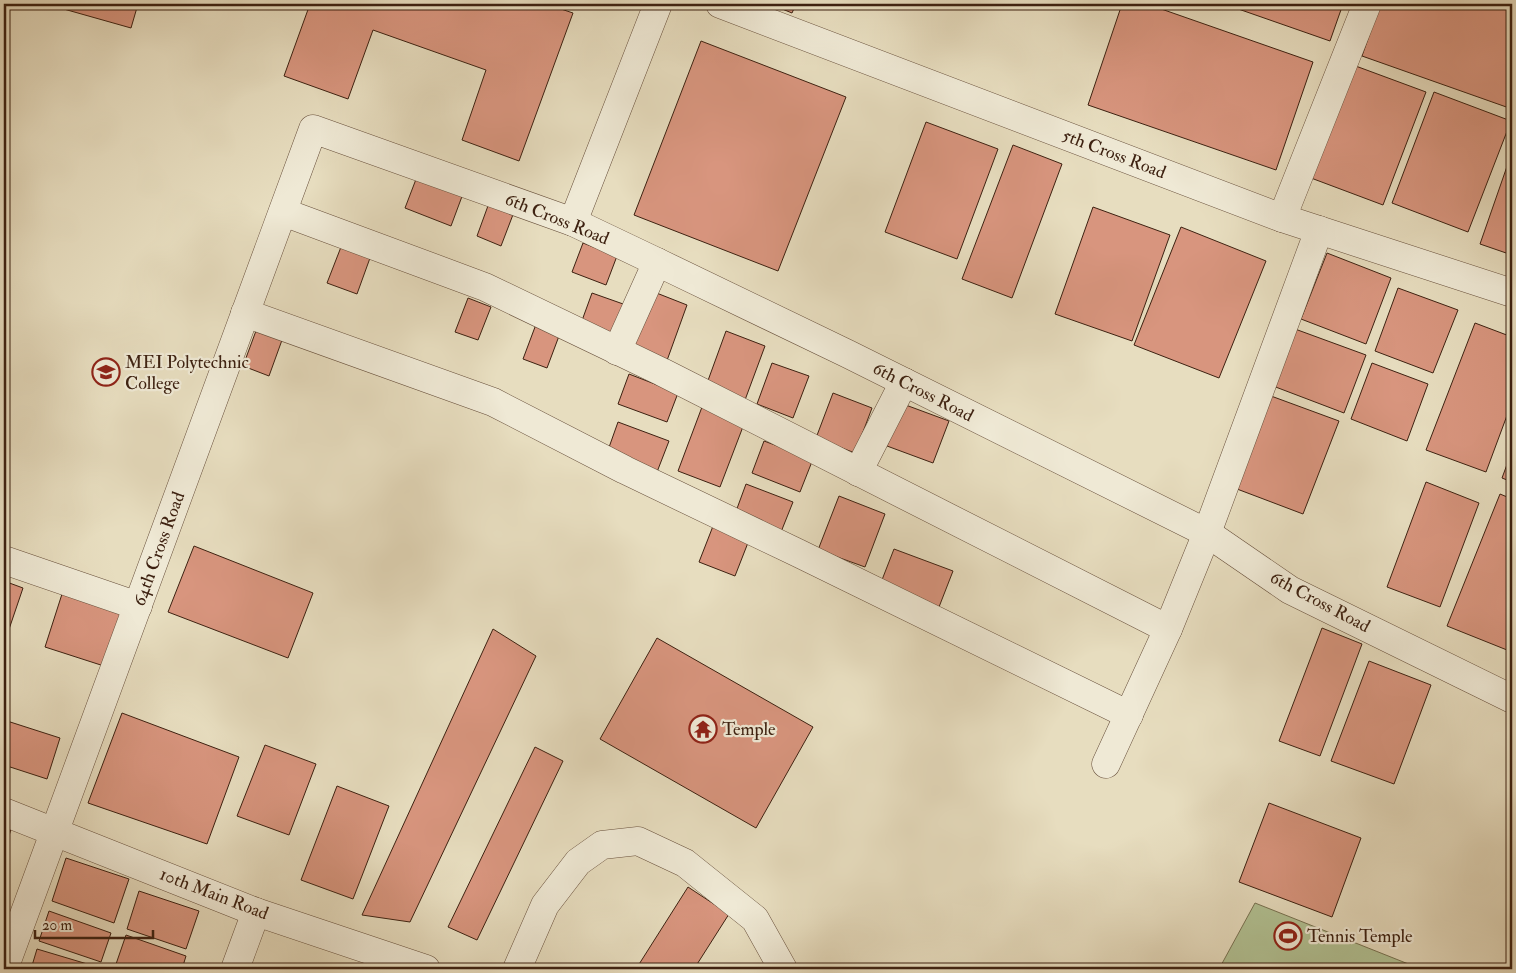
<svg xmlns="http://www.w3.org/2000/svg" width="1516" height="973" viewBox="0 0 1516 973" font-family="'IM FELL Double Pica',serif">
<style>
.green{fill:#b2c294;stroke:#787252}
.building{fill:#d8957e;stroke:#3d2111}
.lines{fill:none;stroke-linecap:round;stroke-linejoin:round}
.minor-casing{stroke:#68503c;stroke-width:29}
.minor{stroke:#efe9d5;stroke-width:28}
.labels{text-anchor:middle;dominant-baseline:central;stroke-width:4.5;stroke-linejoin:round;paint-order:stroke}
.street-label{font-size:18px;fill:#3d2111;stroke:#efe9d5}
.poi-label{font-size:18px;fill:#3d2111;stroke:#efe9d5;text-anchor:start}
</style>
<rect width="100%" height="100%" fill="#e7ddbf"/>
<filter id="stains"><feTurbulence type="fractalNoise" baseFrequency=".004" numOctaves="4"/><feColorMatrix values="0 0 0 0 .2 0 0 0 0 .09 0 0 0 0 .02 0 0 0 .5 -.17"/></filter>
<radialGradient id="worn" r=".72"><stop offset=".6" stop-color="#630" stop-opacity="0"/><stop offset="1" stop-color="#630" stop-opacity=".3"/></radialGradient>
<path class="green" d="M 1255,903 L 1421,969 L 1219,969 Z"/>
<g class="building">
<path d="M 46,4 L 138,4 L 131,28 Z"/>
<path d="M 310,4 L 546,4 L 573,13 L 519,161 L 462,140 L 486,70 L 373,30 L 348,99 L 284,76 Z"/>
<path d="M 770,4 L 796,4 L 792,13 Z"/>
<path d="M 1122,4 L 1147,4 L 1313,62 L 1276,170 L 1088,105 Z"/>
<path d="M 1224,4 L 1343,4 L 1330,41 Z"/>
<path d="M 1380,4 L 1512,4 L 1512,109 L 1362,56 Z"/>
<path d="M 701,41 L 846,97 L 778,271 L 634,215 Z"/>
<path d="M 1353,65 L 1426,92 L 1383,205 L 1311,178 Z"/>
<path d="M 1434,92 L 1511,121 L 1468,232 L 1392,203 Z"/>
<path d="M 926,122 L 998,149 L 957,259 L 885,232 Z"/>
<path d="M 1013,145 L 1062,164 L 1012,298 L 962,279 Z"/>
<path d="M 1512,152 L 1512,255 L 1480,244 Z"/>
<path d="M 418,174 L 464,191 L 451,226 L 405,208 Z"/>
<path d="M 489,203 L 514,212 L 501,246 L 477,236 Z"/>
<path d="M 1093,207 L 1170,235 L 1132,341 L 1055,314 Z"/>
<path d="M 1181,227 L 1266,261 L 1219,378 L 1134,345 Z"/>
<path d="M 583,243 L 617,256 L 606,285 L 572,272 Z"/>
<path d="M 341,247 L 370,258 L 357,294 L 327,283 Z"/>
<path d="M 1327,253 L 1391,278 L 1366,344 L 1301,319 Z"/>
<path d="M 1398,288 L 1458,310 L 1433,373 L 1375,351 Z"/>
<path d="M 654,292 L 687,305 L 665,366 L 631,353 Z"/>
<path d="M 592,293 L 626,305 L 613,339 L 580,326 Z"/>
<path d="M 468,298 L 491,307 L 478,340 L 455,332 Z"/>
<path d="M 538,319 L 562,328 L 547,368 L 523,359 Z"/>
<path d="M 260,320 L 286,329 L 269,376 L 243,366 Z"/>
<path d="M 1475,323 L 1512,337 L 1512,402 L 1486,472 L 1426,450 Z"/>
<path d="M 1295,329 L 1366,355 L 1344,413 L 1273,386 Z"/>
<path d="M 726,331 L 765,346 L 745,400 L 706,386 Z"/>
<path d="M 772,363 L 809,376 L 793,418 L 757,404 Z"/>
<path d="M 1372,363 L 1428,384 L 1407,441 L 1351,419 Z"/>
<path d="M 629,374 L 678,393 L 667,422 L 618,404 Z"/>
<path d="M 833,393 L 872,408 L 855,453 L 816,438 Z"/>
<path d="M 1271,396 L 1339,421 L 1303,514 L 1237,489 Z"/>
<path d="M 903,404 L 949,421 L 933,463 L 887,446 Z"/>
<path d="M 702,407 L 744,424 L 720,487 L 678,471 Z"/>
<path d="M 618,422 L 669,441 L 657,472 L 607,453 Z"/>
<path d="M 764,441 L 813,459 L 800,492 L 752,473 Z"/>
<path d="M 1512,451 L 1512,482 L 1502,478 Z"/>
<path d="M 1426,482 L 1479,503 L 1440,607 L 1387,587 Z"/>
<path d="M 746,484 L 793,502 L 781,532 L 735,514 Z"/>
<path d="M 1500,494 L 1512,499 L 1512,652 L 1447,626 Z"/>
<path d="M 839,496 L 885,514 L 865,567 L 818,550 Z"/>
<path d="M 715,521 L 751,535 L 735,576 L 699,562 Z"/>
<path d="M 194,546 L 313,593 L 288,658 L 168,612 Z"/>
<path d="M 894,549 L 953,571 L 939,607 L 880,585 Z"/>
<path d="M 4,581 L 23,588 L 4,644 Z"/>
<path d="M 62,594 L 124,613 L 107,667 L 45,647 Z"/>
<path d="M 1322,628 L 1362,644 L 1320,756 L 1279,741 Z"/>
<path d="M 493,629 L 536,656 L 410,922 L 362,915 Z"/>
<path d="M 657,638 L 813,727 L 756,828 L 600,739 Z"/>
<path d="M 1369,661 L 1431,685 L 1394,784 L 1331,761 Z"/>
<path d="M 122,713 L 239,757 L 207,844 L 88,803 Z"/>
<path d="M 4,720 L 60,738 L 47,779 L 4,765 Z"/>
<path d="M 265,745 L 316,764 L 289,835 L 237,816 Z"/>
<path d="M 535,747 L 563,761 L 477,940 L 448,927 Z"/>
<path d="M 337,786 L 389,806 L 353,899 L 301,880 Z"/>
<path d="M 1269,803 L 1361,838 L 1332,917 L 1239,882 Z"/>
<path d="M 4,827 L 11,829 L 4,853 Z"/>
<path d="M 66,858 L 129,879 L 114,923 L 52,901 Z"/>
<path d="M 688,887 L 729,914 L 694,969 L 636,969 Z"/>
<path d="M 139,891 L 199,911 L 186,949 L 127,929 Z"/>
<path d="M 49,911 L 111,933 L 101,962 L 39,941 Z"/>
<path d="M 126,935 L 186,956 L 182,969 L 121,969 L 115,967 Z"/>
<path d="M 37,949 L 94,966 L 93,969 L 31,969 Z"/>
</g>
<g class="lines">
<g class="minor-casing">
<g id="minor">
<path d="M 720,4 L 1282,218 L 1512,293"/>
<path d="M 283,212 L 485,287 L 662,372 L 1168,629"/>
<path d="M 1282,218 L 1367,4"/>
<path d="M 573,222 L 658,4"/>
<path d="M 245,313 L 493,402 L 625,470 L 798,553 L 1129,715"/>
<path d="M 617,351 L 657,262"/>
<path d="M 858,472 L 904,382"/>
<path d="M 4,560 L 138,606"/>
<path d="M 1106,764 L 1168,629 L 1207,533 L 1319,230"/>
<path d="M 4,812 L 256,912 L 426,969"/>
<path d="M 4,969 L 313,129 L 573,222 L 657,262 L 848,354 L 1207,533 L 1290,590 L 1512,699"/>
<path d="M 235,969 L 256,912"/>
<path d="M 517,969 L 545,905 L 578,862 L 602,845 L 638,841 L 685,863 L 755,919 L 783,969"/>
</g>
</g>
<use href="#minor" class="minor"/>
</g>
<defs>
<g id="university-ring" transform="scale(1.4375)"><circle r="9.5" fill="#efe9d5" stroke="#8f2418" stroke-width="1.5"/><path d="M0-5L7-2L0 1L-7-2ZM-4 1L0 2.5L4 1V4Q0 6-4 4Z" fill="#8f2418"/></g>
<g id="temple-ring" transform="scale(1.4375)"><circle r="9.5" fill="#efe9d5" stroke="#8f2418" stroke-width="1.5"/><path d="M0-6L5-2H3V0L6.5 2.5H4V6H1.5V3h-3V6H-4V2.5H-6.5L-3 0V-2H-5Z" fill="#8f2418"/></g>
<g id="stadium-ring" transform="scale(1.4375)"><circle r="9.5" fill="#efe9d5" stroke="#8f2418" stroke-width="1.5"/><path d="M0-5a6.5 5 0 1 0 0 10a6.5 5 0 1 0 0-10ZM-3.5-1.8h7v3.6h-7Z" fill="#8f2418"/></g>
</defs>
<g fill-rule="evenodd">
<use href="#university-ring" x="106" y="372"/>
<use href="#temple-ring" x="703" y="729"/>
<use href="#stadium-ring" x="1288" y="936"/>
</g>
<g class="labels">
<g class="street-label">
<text transform="translate(1114 154) rotate(21)">5th Cross Road</text>
<text transform="translate(557 219) rotate(22)">6th Cross Road</text>
<text transform="translate(923 392) rotate(27)">6th Cross Road</text>
<text transform="translate(159 549) rotate(-70)">64th Cross Road</text>
<text transform="translate(1320 602) rotate(28)">6th Cross Road</text>
<text transform="translate(214 894) rotate(21)">10th Main Road</text>
</g>
<g class="poi-label">
<text x="125" y="362">MEI Polytechnic<tspan x="125" dy="21">College</tspan></text>
<text x="722" y="729">Temple</text>
<text x="1307" y="936">Tennis Temple</text>
</g>
</g>
<rect width="1516" height="973" fill="none" stroke="#e7ddbf" stroke-width="20"/>
<rect x="5" y="5" width="1506" height="963" fill="none" stroke="#3d2111" stroke-width="2.5"/>
<rect x="10" y="10" width="1496" height="953" fill="none" stroke="#3d2111"/>
<path d="M35 930v8h118v-8" fill="none" stroke="#3d2111" stroke-width="2.5"/>
<text x="42" y="930" font-size="15" fill="#3d2111" stroke="#efe9d5" stroke-width="4" paint-order="stroke">20 m</text>
<rect width="100%" height="100%" filter="url(#stains)"/>
<rect width="100%" height="100%" fill="url(#worn)"/>
</svg>
